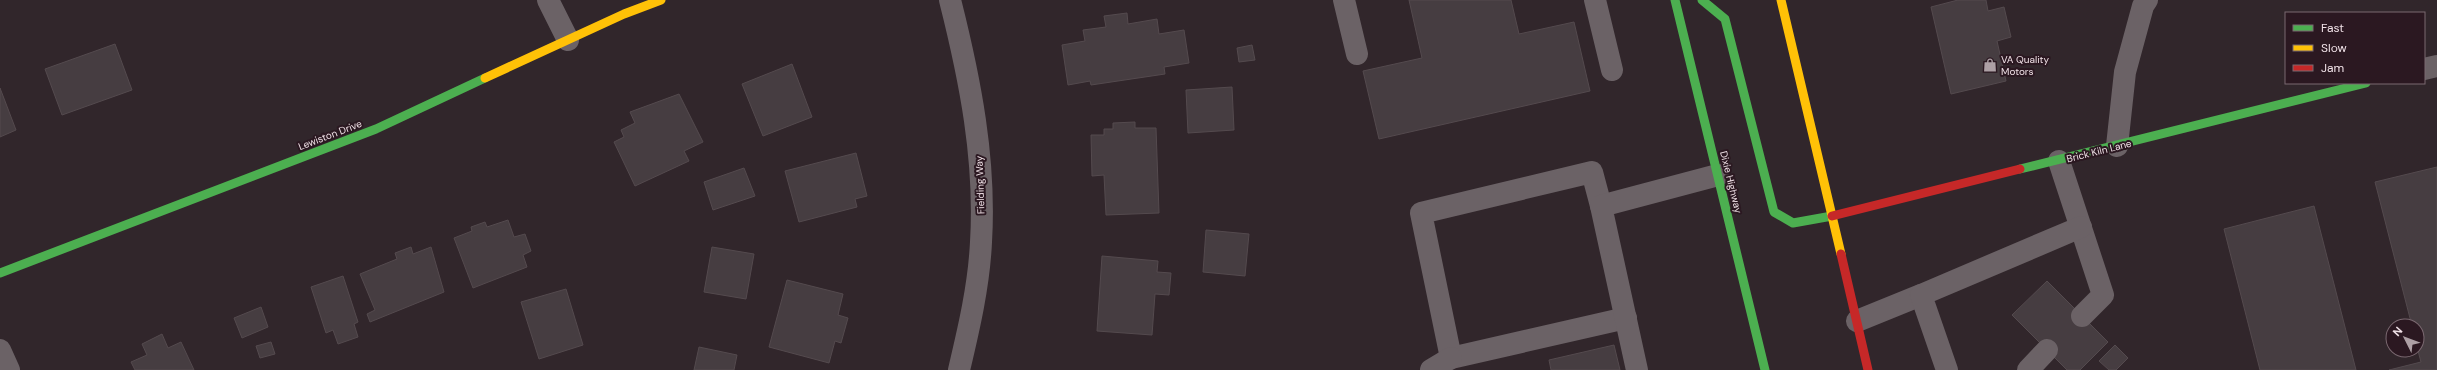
<svg xmlns="http://www.w3.org/2000/svg" width="2437" height="370" viewBox="0 0 2437 370" font-family="'DM Sans',sans-serif">
<style>
.building{fill:#463d41;stroke:#544a4e}
.lines{fill:none;stroke-linecap:round;stroke-linejoin:round}
.lane{stroke:#6b6266;stroke-width:22}
.street{stroke:#6b6266;stroke-width:22}
.fast{stroke:#4caf50;stroke-width:9}
.slow{stroke:#ffc107;stroke-width:9}
.jam{stroke:#c62828;stroke-width:9}
.labels{text-anchor:middle;dominant-baseline:central;stroke-width:4;stroke-linejoin:round;paint-order:stroke}
.poi-label{font-size:10px;fill:#f0e1e7;stroke:#2b1821;text-anchor:start}
.street-label{font-size:10px;fill:#f0e1e7;stroke:#2b1821}
</style>
<rect width="100%" height="100%" fill="#31262b"/>
<g class="building">
<path d="M 1409,0 L 1511,0 L 1519,34 L 1574,22 L 1590,91 L 1379,139 L 1363,71 L 1422,58 Z"/>
<path d="M 1958,0 L 1986,0 L 1988,11 L 2004,7 L 2011,37 L 1997,41 L 2006,81 L 1951,94 L 1931,7 Z"/>
<path d="M 1127,13 L 1128,24 L 1157,19 L 1159,34 L 1184,30 L 1189,63 L 1164,67 L 1165,74 L 1091,85 L 1090,81 L 1068,85 L 1062,45 L 1085,41 L 1083,30 L 1106,27 L 1104,16 Z"/>
<path d="M 115,44 L 132,90 L 62,115 L 45,69 Z"/>
<path d="M 1252,45 L 1255,60 L 1239,62 L 1237,48 Z"/>
<path d="M 792,64 L 812,117 L 763,136 L 742,84 Z"/>
<path d="M 1232,87 L 1234,130 L 1188,133 L 1186,90 Z"/>
<path d="M 0,88 L 16,130 L 0,137 Z"/>
<path d="M 679,94 L 703,142 L 684,151 L 689,161 L 635,186 L 614,142 L 624,137 L 621,130 L 635,123 L 630,112 Z"/>
<path d="M 1135,122 L 1135,128 L 1156,128 L 1159,213 L 1106,215 L 1104,175 L 1092,176 L 1091,135 L 1104,135 L 1104,129 L 1113,129 L 1113,123 Z"/>
<path d="M 856,153 L 867,196 L 855,199 L 857,207 L 799,222 L 785,171 Z"/>
<path d="M 2437,167 L 2437,370 L 2389,370 L 2421,362 L 2417,347 L 2417,326 L 2412,326 L 2375,182 Z"/>
<path d="M 744,168 L 755,196 L 713,210 L 704,182 Z"/>
<path d="M 2314,206 L 2356,370 L 2260,370 L 2224,229 Z"/>
<path d="M 508,220 L 514,237 L 525,234 L 531,251 L 523,255 L 527,267 L 473,288 L 454,238 L 472,231 L 471,227 L 485,222 L 487,227 Z"/>
<path d="M 1206,230 L 1249,234 L 1245,276 L 1203,272 Z"/>
<path d="M 411,247 L 413,254 L 431,247 L 444,292 L 370,322 L 367,314 L 375,310 L 360,274 L 397,259 L 395,253 Z"/>
<path d="M 712,247 L 754,254 L 746,299 L 704,292 Z"/>
<path d="M 1102,256 L 1158,261 L 1157,272 L 1171,273 L 1169,295 L 1155,294 L 1152,335 L 1097,331 Z"/>
<path d="M 343,276 L 358,322 L 354,324 L 358,337 L 338,344 L 333,330 L 326,333 L 311,287 Z"/>
<path d="M 787,280 L 843,294 L 838,315 L 848,318 L 841,343 L 835,341 L 829,363 L 769,347 Z"/>
<path d="M 2047,281 L 2108,342 L 2080,370 L 2067,370 L 2012,315 Z"/>
<path d="M 566,289 L 583,345 L 539,359 L 521,302 Z"/>
<path d="M 261,307 L 268,327 L 242,338 L 234,318 Z"/>
<path d="M 162,334 L 168,348 L 181,342 L 194,370 L 135,370 L 131,362 L 147,355 L 142,344 Z"/>
<path d="M 271,342 L 275,354 L 260,358 L 256,346 Z"/>
<path d="M 1614,345 L 1620,370 L 1551,370 L 1549,360 Z"/>
<path d="M 2115,345 L 2128,358 L 2116,370 L 2109,370 L 2099,361 Z"/>
<path d="M 699,347 L 737,355 L 734,370 L 694,370 Z"/>
</g>
<g class="lines">
<g class="lane">
<path d="M 548,0 L 568,40"/>
<path d="M 1344,0 L 1357,54"/>
<path d="M 1595,0 L 1612,70"/>
<path d="M 2117,146 L 2125,72 L 2143,6 L 2147,0"/>
<path d="M 2059,161 L 2103,295 L 2082,316"/>
<path d="M 1601,206 L 1592,172 L 1421,213 L 1451,358 L 1626,318"/>
<path d="M 1857,321 L 1921,295"/>
<path d="M 1431,370 L 1451,358"/>
<path d="M 1637,370 L 1601,206 L 1718,175"/>
<path d="M 1947,370 L 1921,295 L 2081,227"/>
<path d="M 2028,370 L 2047,350"/>
</g>
<g class="street">
<path d="M 950,0 C 970,79 986,160 981,242 C 979,285 969,328 959,370"/>
<path d="M 2424,69 L 2437,66"/>
<path d="M 0,350 L 9,370"/>
</g>
<g class="fast">
<path d="M 1675,0 L 1765,370"/>
<path d="M 1702,0 L 1725,19 L 1774,212 L 1793,223 L 1832,216"/>
<path d="M 2020,169 L 2366,83"/>
<path d="M 0,273 L 376,129 L 485,78"/>
</g>
<g class="slow">
<path d="M 1781,0 L 1841,254"/>
<path d="M 485,78 L 624,14 L 661,0"/>
</g>
<g class="jam">
<path d="M 1832,216 L 2020,169"/>
<path d="M 1841,254 L 1868,370"/>
</g>
</g>
<defs>
<g id="shop-bare" transform="scale(1.08)"><path d="M-5-2.5h2.3a2.7 3.5 0 0 1 5.4 0H5L5.5 6h-11ZM-1.5-2.5h3a1.5 2.3 0 0 0-3 0Z" fill="#ada0a5" stroke="#2b1821" stroke-width="2.5" paint-order="stroke"/></g>
</defs>
<g fill-rule="evenodd">
<use href="#shop-bare" x="1990" y="65"/>
</g>
<g class="labels">
<g class="poi-label">
<text x="2001" y="59">VA Quality<tspan x="2001" dy="12">Motors</tspan></text>
</g>
<g class="street-label">
<text transform="translate(330 135) rotate(-21)">Lewiston Drive</text>
<text transform="translate(2099 151) rotate(-14)">Brick Kiln Lane</text>
<text transform="translate(1731 182) rotate(76)">Dixie Highway</text>
<text transform="translate(980 185) rotate(-92)">Fielding Way</text>
</g>
</g>
<rect x="2285" y="12" width="140" height="72" fill="#2b1821" stroke="#7a6870"/>
<rect x="2293" y="25" width="20" height="6" fill="#4caf50" stroke="#7a6870"/>
<text x="2321" y="32" font-size="12" fill="#f0e1e7">Fast</text>
<rect x="2293" y="45" width="20" height="6" fill="#ffc107" stroke="#7a6870"/>
<text x="2321" y="52" font-size="12" fill="#f0e1e7">Slow</text>
<rect x="2293" y="65" width="20" height="6" fill="#c62828" stroke="#7a6870"/>
<text x="2321" y="72" font-size="12" fill="#f0e1e7">Jam</text>
<g transform="translate(2405 338) rotate(312)"><circle r="19" fill="#2b1821" stroke="#7a6870"/>
<path d="M0-3L7 15L0 10L-7 15Z" fill="#ada0a5"/>
<text y="-6" font-size="11" font-weight="bold" text-anchor="middle" fill="#f0e1e7">N</text>
</g>
</svg>
